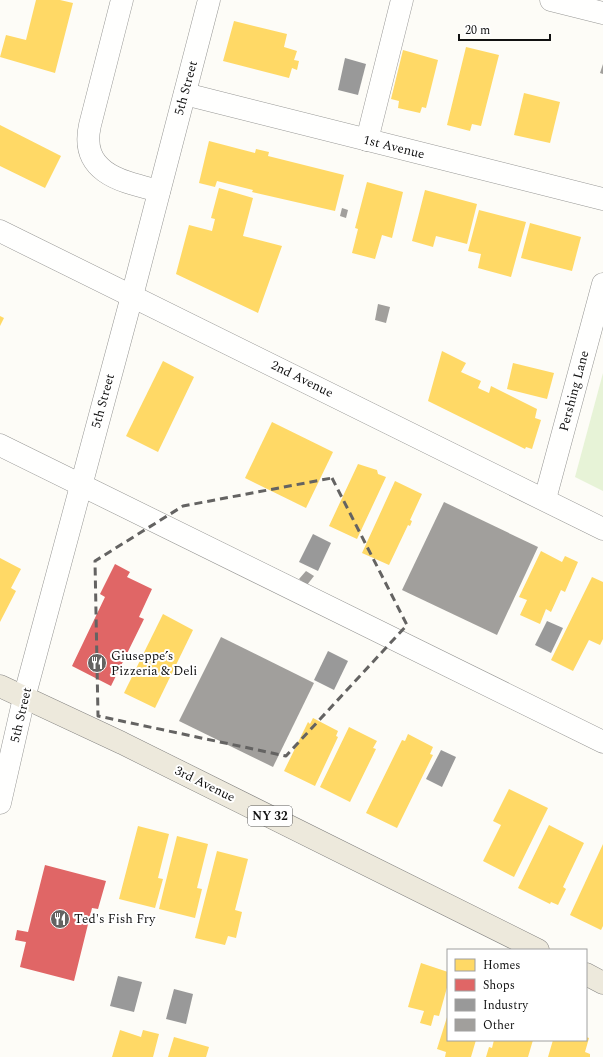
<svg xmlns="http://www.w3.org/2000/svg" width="603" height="1057" viewBox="0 0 603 1057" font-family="Spectral,serif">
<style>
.green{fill:#e7f3d7}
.homes{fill:#ffd966}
.shops{fill:#e06666}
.industry{fill:#999}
.building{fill:#a19f9c}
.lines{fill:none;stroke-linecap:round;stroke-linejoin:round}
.minor-casing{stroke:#979795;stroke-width:23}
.major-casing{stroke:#858482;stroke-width:23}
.minor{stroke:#fffffe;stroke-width:22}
.major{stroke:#ede9dc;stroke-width:22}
.marked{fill:none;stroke:#646362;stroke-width:3;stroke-dasharray:8 5;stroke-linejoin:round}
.labels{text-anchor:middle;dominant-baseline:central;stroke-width:4;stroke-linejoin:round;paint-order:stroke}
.shield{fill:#fff;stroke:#585858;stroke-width:1}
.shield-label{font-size:12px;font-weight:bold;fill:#111}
.street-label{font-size:13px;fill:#111;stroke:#fff}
.poi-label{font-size:13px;fill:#111;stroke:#fff;text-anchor:start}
</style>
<rect width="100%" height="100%" fill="#fdfcf7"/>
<path class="green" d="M 603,373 L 603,491 L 575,477 Z"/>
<g class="homes">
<path d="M 36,0 L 60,0 L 73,3 L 55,73 L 0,57 L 6,35 L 26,40 Z"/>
<path d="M 234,21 L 287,34 L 284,47 L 297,51 L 294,60 L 299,61 L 297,70 L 292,68 L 289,78 L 223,61 Z"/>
<path d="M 466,47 L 499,55 L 481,126 L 472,124 L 470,131 L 447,125 Z"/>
<path d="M 403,50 L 438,60 L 426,108 L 422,107 L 420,113 L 398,108 L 399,101 L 391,99 Z"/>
<path d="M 524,93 L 560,102 L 550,143 L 514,135 Z"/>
<path d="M 0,125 L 61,156 L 45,188 L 0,166 Z"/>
<path d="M 209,141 L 255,153 L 256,149 L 269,152 L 268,156 L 344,175 L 335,211 L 252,192 L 253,190 L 217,181 L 215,187 L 199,183 Z"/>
<path d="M 367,182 L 403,192 L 392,238 L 382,235 L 375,259 L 352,253 L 358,229 L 355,228 Z"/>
<path d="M 219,188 L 253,198 L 243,236 L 282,246 L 258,313 L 176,274 L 189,225 L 212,231 L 215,219 L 211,218 Z"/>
<path d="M 425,190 L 477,204 L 467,244 L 436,236 L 433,247 L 412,241 Z"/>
<path d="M 479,210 L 526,222 L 511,277 L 478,268 L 481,254 L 468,251 Z"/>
<path d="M 530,223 L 581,237 L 572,271 L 521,258 Z"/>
<path d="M 0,316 L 4,318 L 0,326 Z"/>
<path d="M 442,351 L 466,363 L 461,372 L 481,381 L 478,388 L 489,393 L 491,386 L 537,409 L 535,418 L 541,420 L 532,449 L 526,447 L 525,449 L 428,401 Z"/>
<path d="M 163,361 L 194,377 L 158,452 L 126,436 Z"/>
<path d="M 513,363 L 554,373 L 547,399 L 507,389 Z"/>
<path d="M 272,422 L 333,452 L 306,508 L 245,478 Z"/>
<path d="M 358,464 L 377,470 L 378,474 L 386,477 L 357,539 L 329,526 Z"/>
<path d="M 395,481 L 422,494 L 410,520 L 412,521 L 410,526 L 408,525 L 389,565 L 362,553 Z"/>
<path d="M 541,551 L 562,562 L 565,556 L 578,562 L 565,592 L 561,590 L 551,612 L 546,609 L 540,624 L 520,615 L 527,600 L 519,597 Z"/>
<path d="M 0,558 L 21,569 L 11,588 L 16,591 L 0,622 Z"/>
<path d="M 592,577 L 603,582 L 603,639 L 600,645 L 589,640 L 573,671 L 551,660 Z"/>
<path d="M 163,614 L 193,630 L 155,708 L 124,693 Z"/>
<path d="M 313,718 L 338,731 L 336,736 L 338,737 L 315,786 L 284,771 L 308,722 L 310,724 Z"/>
<path d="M 349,727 L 377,741 L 373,748 L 376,749 L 350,802 L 320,787 Z"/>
<path d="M 408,734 L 433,747 L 430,754 L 433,755 L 397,828 L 366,813 L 402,740 L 405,741 Z"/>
<path d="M 509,789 L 548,808 L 514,877 L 483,861 L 501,825 L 493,821 Z"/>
<path d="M 549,825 L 584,843 L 563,887 L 566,889 L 558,905 L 551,902 L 550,904 L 518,888 Z"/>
<path d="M 138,826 L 169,834 L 158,878 L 163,879 L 155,908 L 119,899 Z"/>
<path d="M 177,836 L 208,844 L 197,888 L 202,889 L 195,918 L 159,909 Z"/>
<path d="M 603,844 L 603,926 L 601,930 L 570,915 Z"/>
<path d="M 217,851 L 248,859 L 235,910 L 242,912 L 236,938 L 228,936 L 225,945 L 195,938 Z"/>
<path d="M 421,963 L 448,972 L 448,984 L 439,1016 L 434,1015 L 431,1026 L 420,1023 L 424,1011 L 408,1007 Z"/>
<path d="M 448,1014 L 448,1040 L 476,1040 L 471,1057 L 445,1057 L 446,1052 L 437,1049 Z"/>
<path d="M 120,1030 L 141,1037 L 143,1030 L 159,1034 L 153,1057 L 112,1057 Z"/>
<path d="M 174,1037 L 209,1047 L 206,1057 L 168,1057 Z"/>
<path d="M 586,1037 L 589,1038 L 585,1052 L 590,1054 L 590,1057 L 548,1057 L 553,1040 L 586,1040 Z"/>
<path d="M 494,1040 L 533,1040 L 528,1057 L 486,1057 L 489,1047 L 492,1048 Z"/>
</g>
<g class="shops">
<path d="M 115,564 L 130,572 L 127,577 L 152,589 L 139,617 L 144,619 L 111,686 L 72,666 L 105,597 L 100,594 Z"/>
<path d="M 45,865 L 106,881 L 98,909 L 92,908 L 74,981 L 20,967 L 26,942 L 15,940 L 17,930 L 28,932 Z"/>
</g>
<g class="industry">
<path d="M 345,58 L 366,64 L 358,95 L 338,90 Z"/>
<path d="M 313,534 L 331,543 L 318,571 L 299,562 Z"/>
<path d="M 547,621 L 563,628 L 551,653 L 535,645 Z"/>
<path d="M 328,651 L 348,661 L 334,690 L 314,680 Z"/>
<path d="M 441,750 L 456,757 L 442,787 L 426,779 Z"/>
<path d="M 118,976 L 142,982 L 134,1012 L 110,1006 Z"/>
<path d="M 174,989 L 193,994 L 186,1024 L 166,1019 Z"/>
</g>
<g class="building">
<path d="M 603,64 L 603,74 L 600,73 Z"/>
<path d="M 342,208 L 348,210 L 346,218 L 340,216 Z"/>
<path d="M 378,304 L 390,307 L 386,323 L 375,320 Z"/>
<path d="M 444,502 L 538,547 L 497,635 L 402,590 Z"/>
<path d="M 306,571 L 314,576 L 307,585 L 299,579 Z"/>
<path d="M 221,637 L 314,683 L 273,767 L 179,721 Z"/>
</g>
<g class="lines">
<g class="minor-casing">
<g id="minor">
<path d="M 122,0 L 90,125 C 79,174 124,182 159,191"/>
<path d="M 551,0 L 603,13"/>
<path d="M 185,94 L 603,199"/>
<path d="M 367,140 L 402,0"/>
<path d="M 0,231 L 603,529"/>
<path d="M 0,445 L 603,742"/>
<path d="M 545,499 L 603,284"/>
<path d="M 0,803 L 24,698 L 132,296 L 209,0"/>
</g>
</g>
<g class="major-casing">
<g id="major">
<path d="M 0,686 L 122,743 L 538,950"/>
<path d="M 586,974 L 603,983"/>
</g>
</g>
<use href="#minor" class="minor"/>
<use href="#major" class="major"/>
</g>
<path class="marked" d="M 332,478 L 407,625 L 286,756 L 98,716 L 95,561 L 183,506 Z"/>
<defs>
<g id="restaurant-disc" transform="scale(1)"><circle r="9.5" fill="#646362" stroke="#fff"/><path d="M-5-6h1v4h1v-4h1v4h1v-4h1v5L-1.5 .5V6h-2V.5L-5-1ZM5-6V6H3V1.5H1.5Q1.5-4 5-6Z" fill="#fff"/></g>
</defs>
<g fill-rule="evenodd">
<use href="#restaurant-disc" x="97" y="663"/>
<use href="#restaurant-disc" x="60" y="919"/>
</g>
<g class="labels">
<rect class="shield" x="248" y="806" width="44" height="20" rx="3"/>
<g class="shield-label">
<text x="270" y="816">NY 32</text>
</g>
<g class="street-label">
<text transform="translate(186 88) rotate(-75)">5th Street</text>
<text transform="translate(394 147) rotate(14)">1st Avenue</text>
<text transform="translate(302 379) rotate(26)">2nd Avenue</text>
<text transform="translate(574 391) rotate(-75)">Pershing Lane</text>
<text transform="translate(103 401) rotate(-75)">5th Street</text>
<text transform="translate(21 715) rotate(-77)">5th Street</text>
<text transform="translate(205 784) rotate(26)">3rd Avenue</text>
</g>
<g class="poi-label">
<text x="111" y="656">Giuseppe’s<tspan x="111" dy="15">Pizzeria &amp; Deli</tspan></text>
<text x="74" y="919">Ted's Fish Fry</text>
</g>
</g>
<rect x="447" y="949" width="140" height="92" fill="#ffffff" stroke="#a0a0a0"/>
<rect x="455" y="959" width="20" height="12" fill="#ffd966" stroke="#a0a0a0"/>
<text x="483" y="969" font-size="12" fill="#111111">Homes</text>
<rect x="455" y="979" width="20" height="12" fill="#e06666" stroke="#a0a0a0"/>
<text x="483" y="989" font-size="12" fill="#111111">Shops</text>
<rect x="455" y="999" width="20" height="12" fill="#999999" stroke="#a0a0a0"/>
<text x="483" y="1009" font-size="12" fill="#111111">Industry</text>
<rect x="455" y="1019" width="20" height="12" fill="#a19f9c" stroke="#a0a0a0"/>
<text x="483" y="1029" font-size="12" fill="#111111">Other</text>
<path d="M459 34v6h91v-6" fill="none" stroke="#111111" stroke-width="2"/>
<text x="465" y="34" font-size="12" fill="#111111" stroke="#ffffff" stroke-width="3" paint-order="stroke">20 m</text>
</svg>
